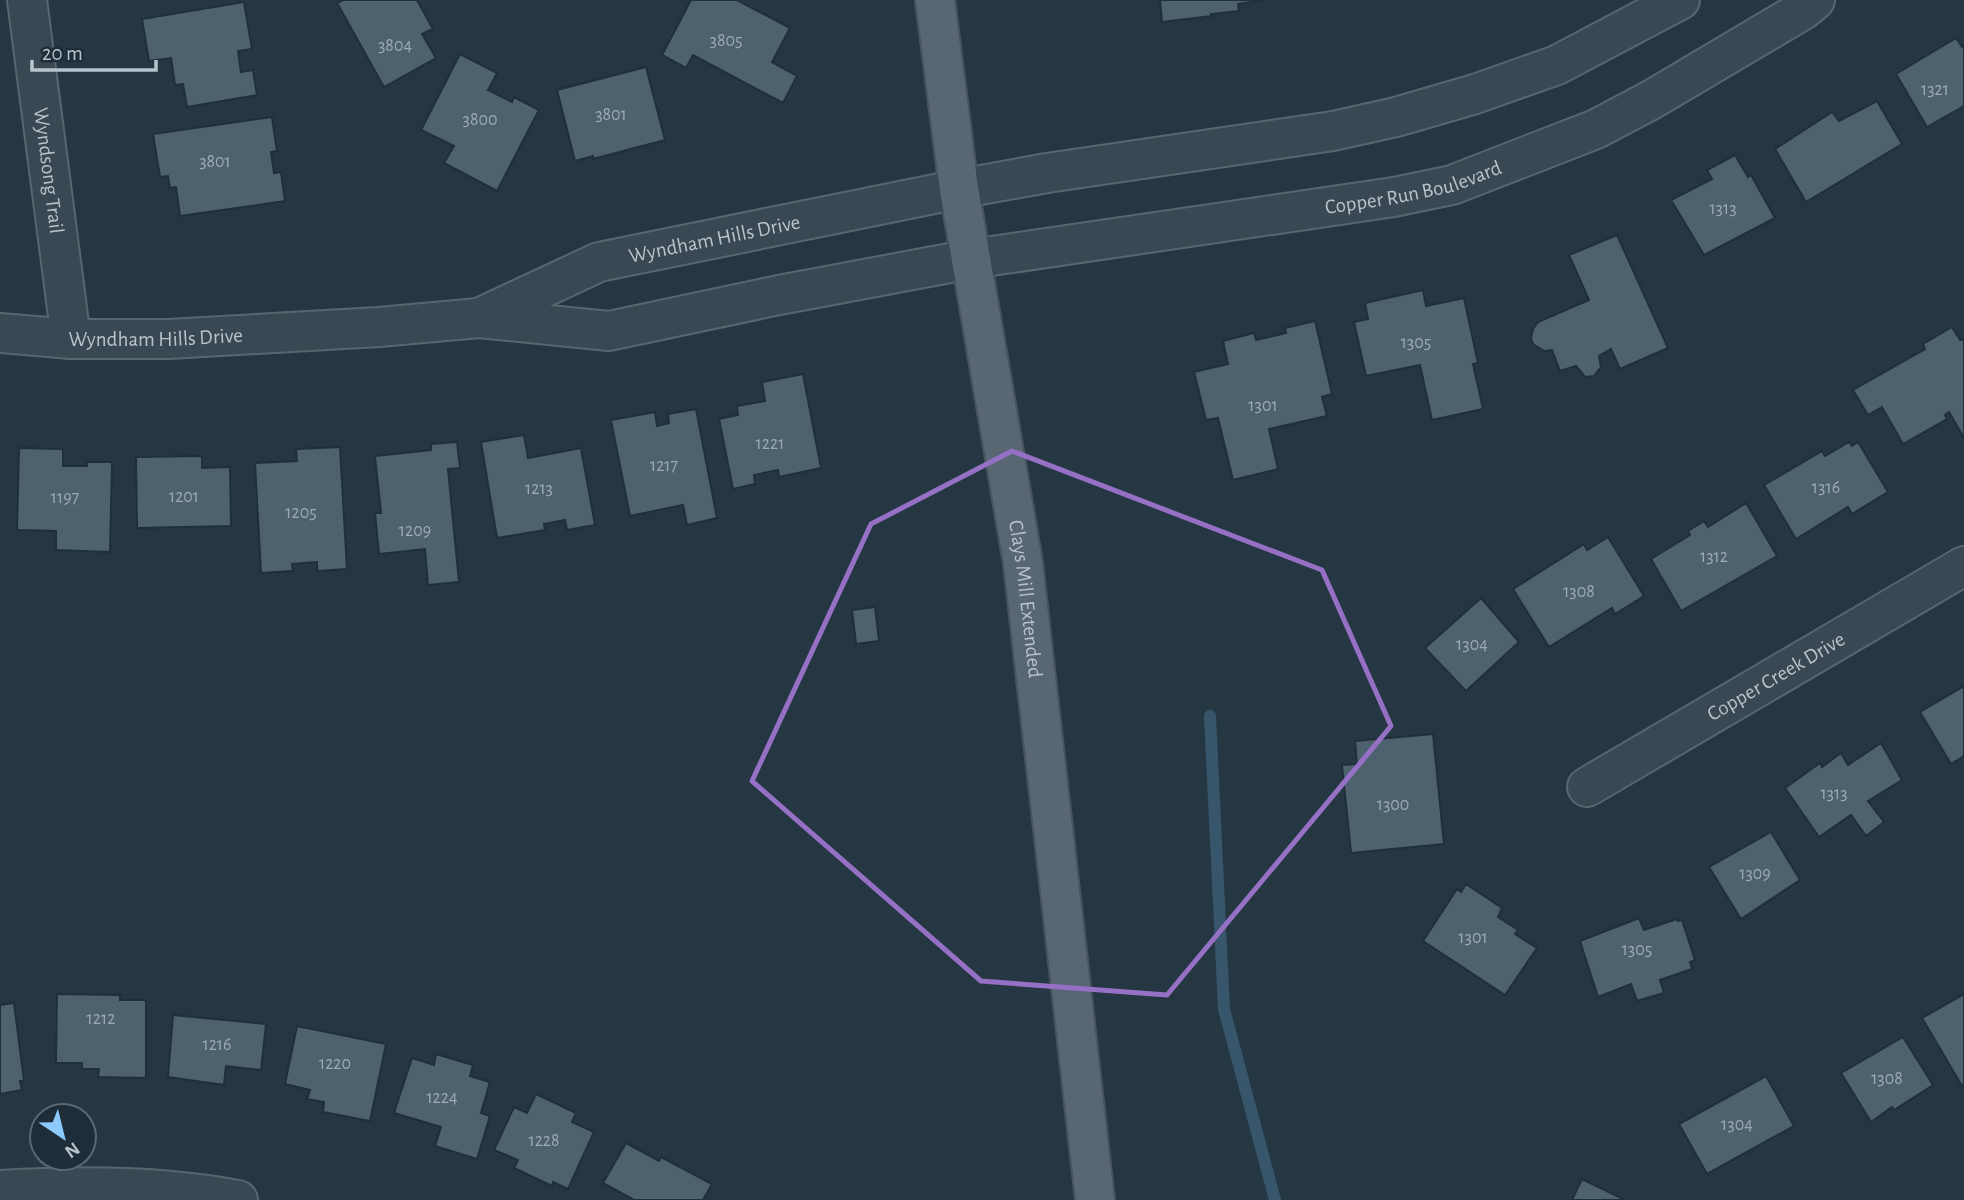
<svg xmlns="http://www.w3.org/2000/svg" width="1964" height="1200" viewBox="0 0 1964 1200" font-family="'Alegreya Sans',sans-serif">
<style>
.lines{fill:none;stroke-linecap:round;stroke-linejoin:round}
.stream{stroke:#38566b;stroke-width:12}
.building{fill:#4e616f;stroke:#212f3a;stroke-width:2}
.minor-casing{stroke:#586670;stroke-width:42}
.major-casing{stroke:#47545f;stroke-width:42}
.minor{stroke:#3a4853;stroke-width:38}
.major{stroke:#586773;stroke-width:38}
.marked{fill:none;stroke:#9670c5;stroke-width:5;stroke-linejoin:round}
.labels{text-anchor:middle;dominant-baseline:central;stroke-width:7;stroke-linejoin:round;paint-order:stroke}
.number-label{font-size:18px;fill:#9daab6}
.street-label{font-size:21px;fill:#b7c3cd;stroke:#1e2d38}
</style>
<rect width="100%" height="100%" fill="#253743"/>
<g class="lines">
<path class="stream" d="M 1210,716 L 1224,1009 L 1275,1200"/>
</g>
<g class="building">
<path d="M 343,0 L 417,0 L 433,29 L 422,34 L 436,58 L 384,87 L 337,3 Z"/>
<path d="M 691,0 L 737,0 L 790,28 L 772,62 L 797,76 L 783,103 L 693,55 L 686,68 L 662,55 Z"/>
<path d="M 1160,0 L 1265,0 L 1238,4 L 1239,11 L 1211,14 L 1212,16 L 1162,22 Z"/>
<path d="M 244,2 L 252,49 L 238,51 L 241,72 L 253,70 L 257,95 L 187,107 L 183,84 L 175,85 L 171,58 L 149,61 L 142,19 Z"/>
<path d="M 1956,38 L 1962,47 L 1964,45 L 1964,106 L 1927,127 L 1896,74 Z"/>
<path d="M 460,54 L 497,73 L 488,90 L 512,102 L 514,97 L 539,110 L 497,191 L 444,163 L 454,146 L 421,130 Z"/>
<path d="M 646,67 L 665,140 L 593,159 L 593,156 L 575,161 L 557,90 Z"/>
<path d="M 1877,101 L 1902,144 L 1806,202 L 1775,149 L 1832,112 L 1839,121 Z"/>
<path d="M 272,117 L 277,151 L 271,152 L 274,173 L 281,172 L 285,201 L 180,216 L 176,187 L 170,188 L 168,176 L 160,177 L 153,134 Z"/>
<path d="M 1735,155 L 1748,177 L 1751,175 L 1775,218 L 1704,255 L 1671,200 L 1712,179 L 1707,170 Z"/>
<path d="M 1617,235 L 1668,348 L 1620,369 L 1611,349 L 1599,356 L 1601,367 L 1594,376 L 1585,377 L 1576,366 L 1560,371 L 1552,350 L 1544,351 L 1533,344 L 1531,338 L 1533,329 L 1538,322 L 1589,300 L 1569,255 Z"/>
<path d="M 1423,290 L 1426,306 L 1464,298 L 1478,363 L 1473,364 L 1483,409 L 1432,420 L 1420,365 L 1366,376 L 1354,322 L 1368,319 L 1365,303 Z"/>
<path d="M 1315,321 L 1332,394 L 1322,397 L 1327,416 L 1269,429 L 1278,469 L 1233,480 L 1218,418 L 1206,420 L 1194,372 L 1228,364 L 1223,341 L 1254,333 L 1256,340 L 1286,333 L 1285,328 Z"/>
<path d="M 1952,327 L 1960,340 L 1963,339 L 1964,341 L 1964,438 L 1949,412 L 1945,415 L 1947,419 L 1903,444 L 1882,407 L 1868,415 L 1853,390 L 1925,349 L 1923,344 Z"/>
<path d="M 803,374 L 821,468 L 779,477 L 778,470 L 754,475 L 755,484 L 733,489 L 719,419 L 738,415 L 737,406 L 765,401 L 762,382 Z"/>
<path d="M 696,409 L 717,518 L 687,525 L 683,505 L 630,516 L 611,420 L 655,412 L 657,426 L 669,423 L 668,414 Z"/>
<path d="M 524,435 L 528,458 L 581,448 L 595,525 L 567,530 L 565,520 L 544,524 L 545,530 L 497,538 L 481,442 Z"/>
<path d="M 457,442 L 460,468 L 448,469 L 459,582 L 428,585 L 425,549 L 379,554 L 375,513 L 381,513 L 375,456 L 431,450 L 431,444 Z"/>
<path d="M 1849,442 L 1852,446 L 1858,442 L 1888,492 L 1852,514 L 1848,507 L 1796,539 L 1764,485 L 1822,451 L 1825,456 Z"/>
<path d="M 340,447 L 347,569 L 317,571 L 317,562 L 292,564 L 293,571 L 261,573 L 255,463 L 297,461 L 296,449 Z"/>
<path d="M 19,448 L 63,449 L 63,466 L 87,466 L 87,462 L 112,462 L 110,552 L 56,550 L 56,531 L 17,530 Z"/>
<path d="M 202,456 L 202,468 L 230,467 L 231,526 L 137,528 L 136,457 Z"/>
<path d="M 1746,503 L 1777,556 L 1681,611 L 1651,559 L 1690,535 L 1688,531 L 1704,521 L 1708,527 Z"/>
<path d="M 1608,537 L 1644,596 L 1615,614 L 1612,608 L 1549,647 L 1513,589 L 1584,544 L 1587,550 Z"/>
<path d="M 1481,598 L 1519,642 L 1466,691 L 1425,648 Z"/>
<path d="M 875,607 L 879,641 L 856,644 L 852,610 Z"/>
<path d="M 1964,686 L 1964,756 L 1951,764 L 1920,712 Z"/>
<path d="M 1433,734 L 1444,844 L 1351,853 L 1342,765 L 1357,764 L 1355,741 Z"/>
<path d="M 1881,743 L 1902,780 L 1868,801 L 1884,822 L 1866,836 L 1851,815 L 1819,837 L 1785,788 L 1820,763 L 1822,767 L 1841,753 L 1848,765 Z"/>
<path d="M 1771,832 L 1800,880 L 1741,919 L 1709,867 Z"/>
<path d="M 1466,884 L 1502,908 L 1498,917 L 1518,930 L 1515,934 L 1537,948 L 1505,995 L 1423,941 L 1457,889 L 1461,892 Z"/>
<path d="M 1639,918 L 1644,930 L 1677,919 L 1678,921 L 1682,920 L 1695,960 L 1690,962 L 1692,969 L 1660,980 L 1664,993 L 1637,1001 L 1631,984 L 1598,997 L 1580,941 Z"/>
<path d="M 57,994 L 120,995 L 120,1000 L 146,1000 L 146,1078 L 98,1077 L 99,1069 L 82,1069 L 82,1063 L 56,1063 Z"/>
<path d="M 1964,994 L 1964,1085 L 1962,1086 L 1922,1018 Z"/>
<path d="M 14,1003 L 24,1081 L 20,1081 L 22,1090 L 0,1094 L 0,1005 Z"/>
<path d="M 173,1015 L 266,1024 L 261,1070 L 226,1066 L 224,1085 L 168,1077 Z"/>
<path d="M 297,1026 L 386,1044 L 370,1121 L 323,1112 L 324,1102 L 307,1099 L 310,1090 L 285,1084 Z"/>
<path d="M 1903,1037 L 1933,1085 L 1894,1110 L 1892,1107 L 1871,1122 L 1841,1073 Z"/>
<path d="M 436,1054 L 473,1065 L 470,1076 L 490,1082 L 481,1113 L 490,1116 L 477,1159 L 435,1146 L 441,1127 L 394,1113 L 412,1058 L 434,1065 Z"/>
<path d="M 1766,1076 L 1794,1126 L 1707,1174 L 1679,1124 Z"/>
<path d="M 536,1094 L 576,1113 L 572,1122 L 594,1132 L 568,1189 L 553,1182 L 552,1186 L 514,1168 L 518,1160 L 494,1150 L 514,1107 L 527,1113 Z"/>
<path d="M 626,1143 L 659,1161 L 661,1157 L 712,1184 L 703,1200 L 634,1200 L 603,1183 Z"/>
<path d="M 1582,1179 L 1625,1200 L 1572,1200 Z"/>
</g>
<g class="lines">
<g class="minor-casing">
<g id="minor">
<path id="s1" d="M 27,0 L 71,339"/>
<path id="s2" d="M 481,317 L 599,262 L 959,189 L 1047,173 L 1333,131 L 1396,117 L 1475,94 L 1557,65 L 1680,0"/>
<path id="s3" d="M 0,333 L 71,339 L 169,339 L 379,327 L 479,318 L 609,331 L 779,295 L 971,259 L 1394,197 L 1452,185 L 1596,129 L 1651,100 L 1803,10 L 1815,0"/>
<path id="s4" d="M 1587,787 L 1964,566"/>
<path d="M 0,1190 C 79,1185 160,1185 238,1200"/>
</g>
</g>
<g class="major-casing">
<g id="major">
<path id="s5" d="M 935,0 L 959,189 L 1023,563 L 1095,1200"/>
</g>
</g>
<use href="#minor" class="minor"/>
<use href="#major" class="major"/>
</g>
<path class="marked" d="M 1012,451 L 1322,570 L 1391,726 L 1167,995 L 981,981 L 752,781 L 871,524 Z"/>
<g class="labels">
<g class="number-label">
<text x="726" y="41">3805</text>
<text x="395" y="46">3804</text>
<text x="1935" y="90">1321</text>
<text x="611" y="115">3801</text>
<text x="480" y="120">3800</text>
<text x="215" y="162">3801</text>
<text x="1723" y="209">1313</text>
<text x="1416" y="343">1305</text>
<text x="1263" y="406">1301</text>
<text x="770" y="444">1221</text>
<text x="664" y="466">1217</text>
<text x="1826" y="488">1316</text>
<text x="539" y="489">1213</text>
<text x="184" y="497">1201</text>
<text x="65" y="498">1197</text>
<text x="301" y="513">1205</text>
<text x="415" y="531">1209</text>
<text x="1714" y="557">1312</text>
<text x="1579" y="592">1308</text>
<text x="1472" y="645">1304</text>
<text x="1834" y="794">1313</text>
<text x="1393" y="805">1300</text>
<text x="1755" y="874">1309</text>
<text x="1473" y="938">1301</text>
<text x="1637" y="950">1305</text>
<text x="101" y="1019">1212</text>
<text x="217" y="1045">1216</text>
<text x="335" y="1064">1220</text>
<text x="1887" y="1079">1308</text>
<text x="442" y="1098">1224</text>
<text x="1737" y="1125">1304</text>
<text x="544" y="1141">1228</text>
</g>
<g class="street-label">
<text stroke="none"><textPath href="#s1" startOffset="172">Wyndsong Trail</textPath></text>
<text stroke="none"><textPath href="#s3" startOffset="1428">Copper Run Boulevard</textPath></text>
<text stroke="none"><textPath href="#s2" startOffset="248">Wyndham Hills Drive</textPath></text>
<text stroke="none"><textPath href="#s3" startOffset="156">Wyndham Hills Drive</textPath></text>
<text stroke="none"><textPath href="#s5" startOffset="606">Clays Mill Extended</textPath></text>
<text stroke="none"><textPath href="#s4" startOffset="219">Copper Creek Drive</textPath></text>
</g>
</g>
<g transform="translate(63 1137) rotate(145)"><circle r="33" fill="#1e2d38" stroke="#5b6974" stroke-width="2"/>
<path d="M0-5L12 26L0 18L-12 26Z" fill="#8cc9fd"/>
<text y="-10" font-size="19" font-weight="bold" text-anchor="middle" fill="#b7c3cd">N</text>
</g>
<path d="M32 60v10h124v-10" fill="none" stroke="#b7c3cd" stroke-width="3.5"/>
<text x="42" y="60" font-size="21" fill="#b7c3cd" stroke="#1e2d38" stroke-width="5" paint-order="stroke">20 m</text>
</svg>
